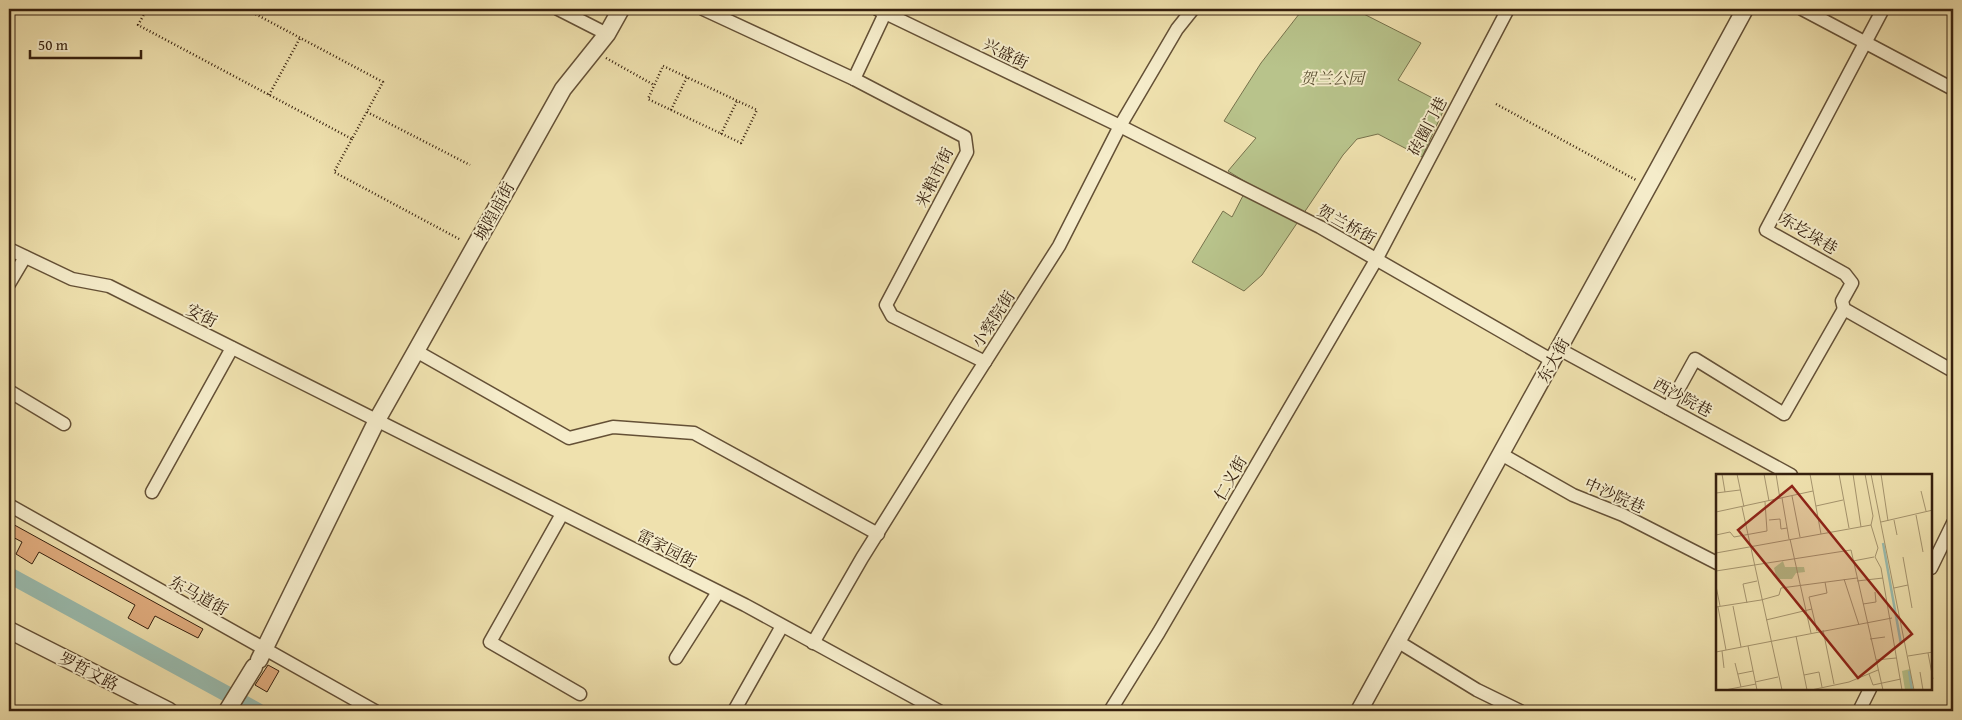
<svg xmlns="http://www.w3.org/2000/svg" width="1962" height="720" viewBox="0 0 1962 720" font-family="'Gentium Book Plus','Noto Serif SC',serif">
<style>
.green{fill:#b8c38b;stroke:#77724c}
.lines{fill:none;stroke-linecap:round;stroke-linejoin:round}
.canal{stroke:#9abcaf;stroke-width:16}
.building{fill:#e0ac7e;stroke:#36200e}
.minor-casing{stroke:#645036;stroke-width:15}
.tertiary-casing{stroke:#645036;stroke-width:19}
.path{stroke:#36200e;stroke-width:2.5;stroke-dasharray:1 2.5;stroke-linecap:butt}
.minor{stroke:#f5ecca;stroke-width:12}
.tertiary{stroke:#f5ecca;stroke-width:16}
.labels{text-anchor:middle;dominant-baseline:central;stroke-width:4;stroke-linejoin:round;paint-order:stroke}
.street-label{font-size:16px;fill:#36200e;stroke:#f5ecca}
.park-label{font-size:16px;font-style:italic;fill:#5d5134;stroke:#f5ecca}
.inset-river{fill:none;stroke:#9abcaf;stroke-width:2.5}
.inset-road{fill:none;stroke:#a5946e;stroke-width:1}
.view{fill:#8f2418;fill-opacity:0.15;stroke:#8f2418;stroke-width:2.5}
.inset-edge{fill:none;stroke:#36200e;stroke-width:2.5}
</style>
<rect width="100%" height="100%" fill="#efe1ae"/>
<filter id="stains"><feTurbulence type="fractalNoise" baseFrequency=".004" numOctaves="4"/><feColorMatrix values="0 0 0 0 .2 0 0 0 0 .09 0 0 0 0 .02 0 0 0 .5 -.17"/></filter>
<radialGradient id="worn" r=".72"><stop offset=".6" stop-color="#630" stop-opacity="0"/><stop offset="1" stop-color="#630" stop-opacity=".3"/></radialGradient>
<path class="green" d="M 1303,9 L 1354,9 L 1421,43 L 1398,80 L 1446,105 L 1422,157 L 1378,134 L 1357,139 L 1343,155 L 1262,275 L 1244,291 L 1192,262 L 1223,211 L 1232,217 L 1249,184 L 1228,171 L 1256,138 L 1224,121 L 1261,63 Z"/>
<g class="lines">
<path class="canal" d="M 9,575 L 258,711"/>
</g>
<g class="building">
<path d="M 9,522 L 203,629 L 198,638 L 155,616 L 148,629 L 128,618 L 135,605 L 39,552 L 32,564 L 16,554 L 22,542 L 9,535 Z"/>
<path d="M 268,665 L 279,671 L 267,692 L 255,685 Z"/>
</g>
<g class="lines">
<g class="minor-casing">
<g id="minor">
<path d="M 558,9 L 607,34"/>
<path d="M 703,9 L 854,79 L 965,137 L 967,152 L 886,305 L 892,316 L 985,362"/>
<path d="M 877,9 L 1120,126 L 1320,227 L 1553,361"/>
<path d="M 1802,9 L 1953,89"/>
<path d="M 1883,9 L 1766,230 L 1845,274 L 1852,283 L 1842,301 L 1844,309 L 1953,371"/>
<path d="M 854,79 L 887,9"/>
<path d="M 9,249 L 72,279 L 109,286 L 745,605 L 939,711"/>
<path d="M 9,284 L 25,257"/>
<path d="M 1559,349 L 1791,475"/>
<path d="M 416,351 L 569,438 L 613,427 L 694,433 L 878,534"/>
<path d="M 9,391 L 64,424"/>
<path d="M 1668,408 L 1695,359 L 1784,414 L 1844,309"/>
<path d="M 1501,454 L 1573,495 L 1623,515 L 1717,563"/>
<path d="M 152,492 L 232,348"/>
<path d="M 9,505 L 375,711"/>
<path d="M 562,514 L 490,642 L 580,694"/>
<path d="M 1931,568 L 1953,523"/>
<path d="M 1397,641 L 1477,690 L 1520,711"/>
<path d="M 813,643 L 862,558 L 960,401 L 1059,246 L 1120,126 L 1177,29 L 1193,9"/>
<path d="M 676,658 L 718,592"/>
<path d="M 734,711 L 782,626"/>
<path d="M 1110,711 L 1159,632 L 1376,260 L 1508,9"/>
<path d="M 1859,711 L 1870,689"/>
</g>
</g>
<g class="tertiary-casing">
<g id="tertiary">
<path d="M 9,630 L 169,711"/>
<path d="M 259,660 L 377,420 L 416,351 L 563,89 L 607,34 L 621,9"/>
<path d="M 227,711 L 254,667"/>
<path d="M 1359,711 L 1659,167 L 1745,9"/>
</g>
</g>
<g class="path">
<path d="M 147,9 L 138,25 L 352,139 L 383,82 L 246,9"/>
<path d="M 606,58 L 654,85"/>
<path d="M 663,66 L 757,110 L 741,143 L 648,99 Z"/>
<path d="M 269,95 L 300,38"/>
<path d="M 1496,104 L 1636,180"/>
<path d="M 671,110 L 687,77"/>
<path d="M 367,112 L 470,165"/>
<path d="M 721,134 L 737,101"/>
<path d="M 352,139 L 334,172 L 461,240"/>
</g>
<use href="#minor" class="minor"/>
<use href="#tertiary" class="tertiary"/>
</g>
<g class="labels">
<g class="street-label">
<text transform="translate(1006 53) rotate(26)">兴盛街</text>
<text transform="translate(1427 126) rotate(-62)">砖圈门巷</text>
<text transform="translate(934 177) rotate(-64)">米粮市街</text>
<text transform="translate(494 211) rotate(-61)">城隍庙街</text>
<text transform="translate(1347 224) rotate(29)">贺兰桥街</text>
<text transform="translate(1809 233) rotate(31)">东圪垛巷</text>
<text transform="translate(202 315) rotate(27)">安街</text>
<text transform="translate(993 319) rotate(-57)">小察院街</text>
<text transform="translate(1553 360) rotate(-61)">东大街</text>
<text transform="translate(1683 397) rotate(28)">西沙院巷</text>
<text transform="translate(1230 478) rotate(-60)">仁义街</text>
<text transform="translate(1615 495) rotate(24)">中沙院巷</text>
<text transform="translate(667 548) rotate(27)">雷家园街</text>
<text transform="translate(199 595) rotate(29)">东马道街</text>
<text transform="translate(89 671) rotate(27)">罗哲文路</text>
</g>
<g class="park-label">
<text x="1332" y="78">贺兰公园</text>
</g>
</g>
<g transform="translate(1716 474)">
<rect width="216" height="216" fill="#efe1ae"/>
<path d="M 67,87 L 69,93 L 88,93 L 89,98 L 80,99 L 76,105 L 61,105 L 58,94 ZM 194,195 L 197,216 L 189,216 L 186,197 Z" fill="#b8c38b"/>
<path class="inset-river" d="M 167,69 L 185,170M 193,197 L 196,216"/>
<path class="inset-road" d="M 6,0 L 9,18M 21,0 L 28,33M 48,0 L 53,27M 60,0 L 64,25M 94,0 L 105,60M 123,0 L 133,54M 137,0 L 145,53M 149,0 L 157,42 L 155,51M 155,0 L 198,216M 165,0 L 172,47M 205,17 L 210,37M 0,19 L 24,16M 76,22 L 84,63M 66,24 L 73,65M 100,32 L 127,26M 26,33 L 66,216M 0,38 L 97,17M 200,41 L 207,78M 53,46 L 64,45 L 65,55 L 71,54M 178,46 L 181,61M 165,48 L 217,36M 155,51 L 162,74 L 159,83 L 165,94 L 186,216M 0,61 L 14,58 L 18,63 L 51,57 L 49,28M 74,65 L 95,159M 0,79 L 155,51M 137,87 L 158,83M 0,97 L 135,76 L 167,216M 128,105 L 143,151M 141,107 L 167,104M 192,111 L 196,134M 0,112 L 4,132M 178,114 L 192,111 L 187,83M 45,126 L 63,121 L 65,114 L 141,104M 31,129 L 27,110 L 41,107M 147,130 L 160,128 L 159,118M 17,132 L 25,173M 0,133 L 45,126M 2,133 L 10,176M 50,146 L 96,135M 107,156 L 118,210M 101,157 L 93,123 L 111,119 L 109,108M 80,162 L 91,216M 154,165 L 169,163M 32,172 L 41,216M 6,177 L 8,194M 0,178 L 176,144M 212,179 L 217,205M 192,182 L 217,178M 160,186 L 180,184M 19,189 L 25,213M 204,198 L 207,216M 22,200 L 37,197M 153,200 L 157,211 L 185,205M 88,201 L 103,198 L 106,213M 39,208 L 62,203M 9,216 L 40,210M 95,216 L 133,208 L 162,196"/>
<path class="view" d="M 76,12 L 196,160 L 142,204 L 22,56 Z"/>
<rect width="216" height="216" class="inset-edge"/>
</g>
<rect width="1962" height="720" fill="none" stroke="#efe1ae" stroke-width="30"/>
<rect x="10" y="10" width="1942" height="700" fill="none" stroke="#36200e" stroke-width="2.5"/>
<rect x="15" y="15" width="1932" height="690" fill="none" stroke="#36200e"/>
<path d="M30 50v8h111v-8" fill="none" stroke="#36200e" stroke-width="2.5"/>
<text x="38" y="50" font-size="15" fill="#36200e" stroke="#f5ecca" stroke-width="4" paint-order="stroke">50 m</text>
<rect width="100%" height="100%" filter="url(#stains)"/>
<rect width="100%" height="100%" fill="url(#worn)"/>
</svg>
